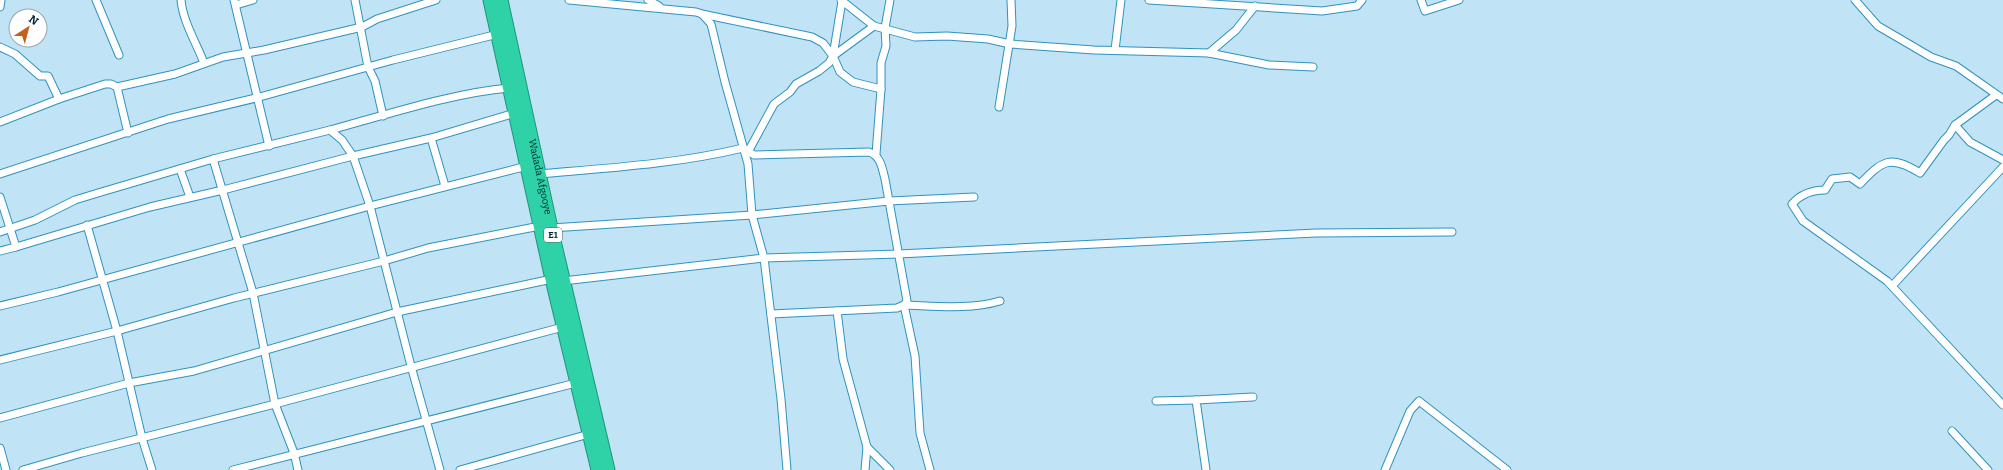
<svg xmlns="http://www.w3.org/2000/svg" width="2003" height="470" viewBox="0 0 2003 470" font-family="Bitter,serif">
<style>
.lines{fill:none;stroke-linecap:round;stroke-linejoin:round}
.street-casing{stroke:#2f93bd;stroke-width:9}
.highway-casing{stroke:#20947d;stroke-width:15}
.street{stroke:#fff;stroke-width:7}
.highway{stroke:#2fd1a7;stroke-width:13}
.labels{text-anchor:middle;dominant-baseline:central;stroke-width:4;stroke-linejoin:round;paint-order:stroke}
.shield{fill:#fefefe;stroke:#4e646d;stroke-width:1}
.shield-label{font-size:9px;font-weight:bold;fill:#03222f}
.street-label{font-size:10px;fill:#03222f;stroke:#fefefe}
</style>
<rect width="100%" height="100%" fill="#c0e3f5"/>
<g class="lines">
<g class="street-casing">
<g id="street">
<path d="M 96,0 L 119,55"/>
<path d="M 181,0 C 183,22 196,42 204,63"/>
<path d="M 234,0 L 269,146"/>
<path d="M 355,0 L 368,67 L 375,81 L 383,116"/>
<path d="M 569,0 L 696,12 L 702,14 L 711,24 L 725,82 L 748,164 L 752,215 L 764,258 L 781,399 L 787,470"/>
<path d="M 648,0 L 659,6"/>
<path d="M 841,0 L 874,26 L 915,37 L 947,36 L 988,39 L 1010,44 L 1094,50 L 1209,53 L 1269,65 L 1313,67"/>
<path d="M 1149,0 L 1322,11 L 1357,6 L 1362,0"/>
<path d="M 1421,0 L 1425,11 L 1459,0"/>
<path d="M 1855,0 L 1878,26 L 1931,57 L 1956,66 L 2003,99"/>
<path d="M 236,5 L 253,0"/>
<path d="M 0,7 L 1,0"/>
<path d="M 702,14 L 812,37 L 823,43 L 833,56 L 840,72 L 853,82 L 881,89 L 876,154"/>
<path d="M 0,47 L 15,54 L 40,76 L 48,76 L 59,99 L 105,84 L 111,84 L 117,87"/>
<path d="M 1115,50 L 1121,0"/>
<path d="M 1209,53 L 1236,30 L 1255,6"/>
<path d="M 833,56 L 874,26"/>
<path d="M 881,89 L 881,63 L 886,46 L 885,28 L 890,0"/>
<path d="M 1996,95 L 1955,125 L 1949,135 L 1944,140 L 1920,173 C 1890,154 1882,161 1860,184 L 1850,177 L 1832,179 L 1825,190 C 1812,190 1800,195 1792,204 L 1803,221 L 1887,281 L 2003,405"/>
<path d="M 999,107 L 1012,26 L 1011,0"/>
<path d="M 0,122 L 59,99"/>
<path d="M 1955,125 L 1970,142 L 2003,160"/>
<path d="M 330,130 C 386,115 452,93 509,88"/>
<path d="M 128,133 L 117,87 L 175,74 L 223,57 L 264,50 L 362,27 L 377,19 L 436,0"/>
<path d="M 431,138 L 445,186"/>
<path d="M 748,152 L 774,104 L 790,92 L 796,84 L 819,71 L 829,63 L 833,56 L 842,1"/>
<path d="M 213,159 L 253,293 L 275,404 L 294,453 L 298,470"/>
<path d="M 180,169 L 190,197"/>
<path d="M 0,174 L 168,119 L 256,98 L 393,60 L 498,34"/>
<path d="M 539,174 C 608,168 677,164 743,148 L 754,155 L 869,152 C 881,156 882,168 885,179 L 907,301 L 904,305 L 897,308 L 771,314"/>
<path d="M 0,197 L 16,247 L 0,251"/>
<path d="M 87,225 L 117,331 L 142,438 L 152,470"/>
<path d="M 551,228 L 752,215 L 889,201 L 974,197"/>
<path d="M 0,232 L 35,220 L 75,200 L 98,193 L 213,159 L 330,130 L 342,140 L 353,156 L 370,206 L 411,366 L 440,470"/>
<path d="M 16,247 L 150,207 L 223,190 L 353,156 L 431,138 L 515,113"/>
<path d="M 563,281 L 764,258 L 899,254 L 1316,233 L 1452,232"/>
<path d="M 1892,286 L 2003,167"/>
<path d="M 0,306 L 58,292 L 370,206 L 527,166"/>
<path d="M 837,311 L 843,359 L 867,447 L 865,470"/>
<path d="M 0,360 L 117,331 L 234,298 L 384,261 L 428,248 L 540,226"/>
<path d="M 1156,401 L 1196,400"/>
<path d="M 0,418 L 129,383 L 194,371 L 397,312 L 552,279"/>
<path d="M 1952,431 L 1988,470"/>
<path d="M 867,447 L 890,470"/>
<path d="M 0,448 L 6,470"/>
<path d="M 23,470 L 82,453 L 275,404 L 563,327"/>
<path d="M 233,470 L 576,383"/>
<path d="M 460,470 L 589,434"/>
<path d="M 930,470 L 920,433 L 915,356 L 904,305 C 935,306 970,310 1000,301"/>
<path d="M 1206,470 L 1196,400 L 1253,397"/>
<path d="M 1385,470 L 1410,411 L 1419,401 L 1507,470"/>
</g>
</g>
<g class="highway-casing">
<g id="highway">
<path d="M 490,0 L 552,279 L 598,470"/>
<path id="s1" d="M 501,0 L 551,228 L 608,470"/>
</g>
</g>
<use href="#street" class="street"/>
<use href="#highway" class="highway"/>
</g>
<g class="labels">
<rect class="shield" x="544" y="228" width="18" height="14" rx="3"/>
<g class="shield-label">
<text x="553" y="235">E1</text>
</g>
<g class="street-label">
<text stroke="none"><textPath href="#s1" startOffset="181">Wadada Afgooye</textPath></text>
</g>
</g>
<g transform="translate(28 28) rotate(36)"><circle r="19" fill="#fefefe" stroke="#9aa6ab"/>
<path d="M0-3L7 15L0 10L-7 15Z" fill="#c1611c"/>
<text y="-6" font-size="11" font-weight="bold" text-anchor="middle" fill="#03222f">N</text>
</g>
</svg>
